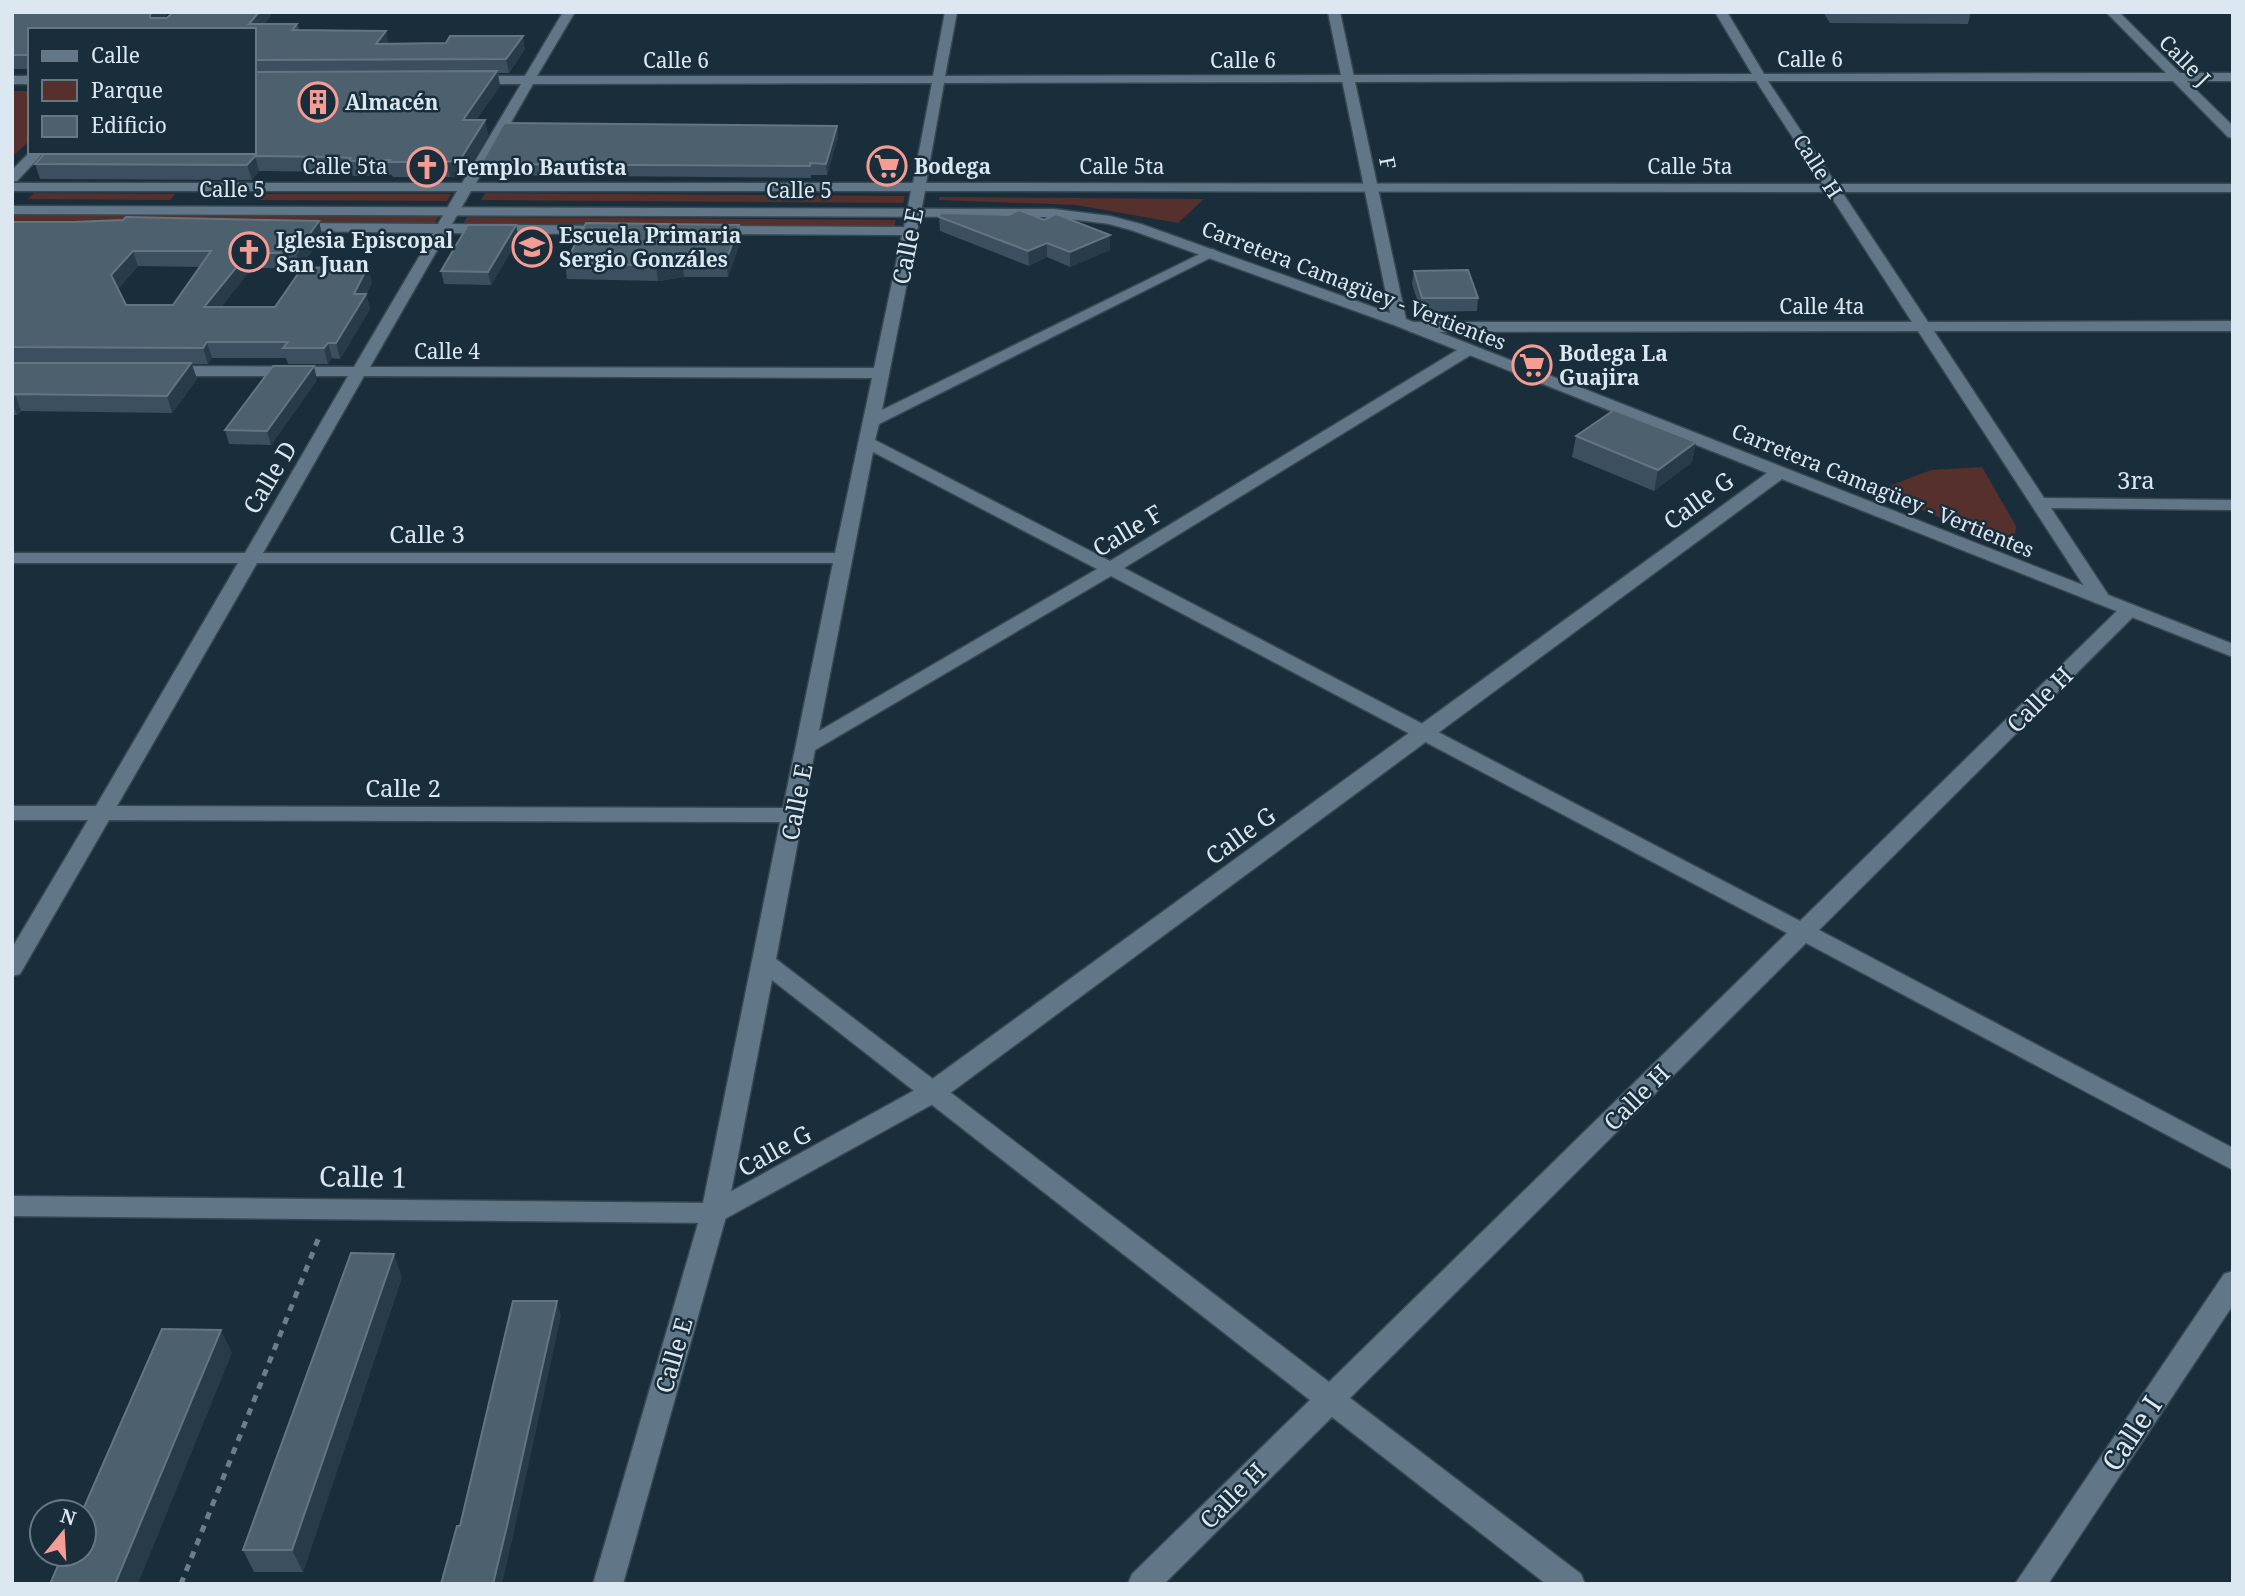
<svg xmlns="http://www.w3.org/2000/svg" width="2245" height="1596" viewBox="0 0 2245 1596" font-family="'Noto Serif',serif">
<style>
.green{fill:#55302c}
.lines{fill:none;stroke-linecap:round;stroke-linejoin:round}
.street-casing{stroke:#374853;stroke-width:3}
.secondary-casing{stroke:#374853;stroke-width:3}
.path{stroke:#6d7d89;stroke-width:5;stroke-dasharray:7 7;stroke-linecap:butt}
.street{fill:#617787;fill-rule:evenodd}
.secondary{fill:#617787;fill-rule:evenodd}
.wall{fill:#3c4f5e;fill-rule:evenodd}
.shaded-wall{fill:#273b49}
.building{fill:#4d606e;stroke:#647582;stroke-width:2;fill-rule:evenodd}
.labels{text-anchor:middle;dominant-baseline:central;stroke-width:5;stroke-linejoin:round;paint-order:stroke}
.far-street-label{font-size:21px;fill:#dce8f1;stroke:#192d3b}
.far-poi-label{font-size:21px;font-weight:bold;fill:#dce8f1;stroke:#192d3b;text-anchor:start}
.street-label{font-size:24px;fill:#dce8f1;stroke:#192d3b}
.near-street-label{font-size:28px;fill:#dce8f1;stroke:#192d3b}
</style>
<rect width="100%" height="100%" fill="#192d3b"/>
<g class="green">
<path d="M 12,91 L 30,91 L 30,140 L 12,157 Z"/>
<path d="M 34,193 L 175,194 L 170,200 L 28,199 Z"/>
<path d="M 485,193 L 905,196 L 903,203 L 481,200 Z"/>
<path d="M 262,194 L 451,194 L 447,201 L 257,200 Z"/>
<path d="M 939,197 L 1204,199 L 1178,223 L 1076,205 L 939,200 Z"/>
<path d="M 12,214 L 439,216 L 434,224 L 12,221 Z"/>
<path d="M 467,217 L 896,220 L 894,227 L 463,224 Z"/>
<path d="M 1982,467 L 2016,526 L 2015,537 L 2001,543 L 1876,491 L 1931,470 Z"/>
</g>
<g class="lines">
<g class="street-casing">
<g id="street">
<path d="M 563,12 L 575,12 L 537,76 L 933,76 L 945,12 L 957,12 L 945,76 L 1752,74 L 1715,12 L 1727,12 L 1764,74 L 2166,73 L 2106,12 L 2119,12 L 2180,73 L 2233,73 L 2233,81 L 2187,81 L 2233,126 L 2233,138 L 2228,137 L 2173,81 L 1768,81 L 1836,184 L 2233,184 L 2233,192 L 1842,192 L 1928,322 L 2233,321 L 2233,331 L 1934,331 L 2044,498 L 2233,500 L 2233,510 L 2051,508 L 2111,599 L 2109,603 L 2095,603 L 1918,331 L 1411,332 L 1403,327 L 1411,322 L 1912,322 L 1828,192 L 925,191 L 882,410 L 1208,250 L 1213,249 L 1220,253 L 879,424 L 875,440 L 1110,561 L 1462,347 L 1474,347 L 1476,350 L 1474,353 L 1124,568 L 1800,921 L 2122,606 L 2136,606 L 2138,610 L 2136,614 L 1819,930 L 2233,1148 L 2233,1170 L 1806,943 L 1350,1398 L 1581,1574 L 1585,1584 L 1546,1584 L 1332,1417 L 1164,1584 L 1128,1584 L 1132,1574 L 1310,1400 L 772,980 L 727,1213 L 623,1584 L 593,1584 L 701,1213 L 780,822 L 109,820 L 20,974 L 12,976 L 12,948 L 88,820 L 12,820 L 12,806 L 96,806 L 238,563 L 12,563 L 12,553 L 245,553 L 348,376 L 167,376 L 159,371 L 167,366 L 354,367 L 433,233 L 294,231 L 287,227 L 294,223 L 438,224 L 457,191 L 12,191 L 12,183 L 462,183 L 521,84 L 473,84 L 467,80 L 473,76 L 525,76 ZM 1756,81 L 1823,184 L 926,183 L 944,83 ZM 932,83 L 913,183 L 476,183 L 533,84 ZM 471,191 L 911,191 L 904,227 L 711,226 L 704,230 L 711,234 L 902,235 L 874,368 L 370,367 L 447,233 L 609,234 L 616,230 L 609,226 L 452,224 ZM 364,376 L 872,378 L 835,553 L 263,553 ZM 873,452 L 1097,569 L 819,731 ZM 257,563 L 833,563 L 783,808 L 117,806 ZM 1111,576 L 1787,933 L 1329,1382 L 776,959 L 815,750 Z"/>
<rect x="12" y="76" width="18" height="8"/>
<path d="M 30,152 L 44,152 L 17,181 L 12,182 L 12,170 Z"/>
<path d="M 2233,1271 L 2233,1305 L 2048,1584 L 2015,1584 L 2224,1274 Z"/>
</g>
</g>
<g class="secondary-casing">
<path id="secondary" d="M 1328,12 L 1340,12 L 1406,319 L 2233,644 L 2233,657 L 1782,479 L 942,1099 L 723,1220 L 714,1223 L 12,1216 L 12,1196 L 710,1203 L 924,1085 L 1767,473 L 1394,325 L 1131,230 L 1109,224 L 1054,217 L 12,214 L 12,206 L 1054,209 L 1110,216 L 1141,224 L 1390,313 Z"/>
</g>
<path class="path" d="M 181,1584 L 319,1237"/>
<use href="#street" class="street"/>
<use href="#secondary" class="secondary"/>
</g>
<g class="wall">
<path d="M 12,12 L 169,12 L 164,18 L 167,18 L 173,12 L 270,12 L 271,16 L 264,24 L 297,24 L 299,30 L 389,43 L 525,49 L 509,73 L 498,73 L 500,86 L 476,120 L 485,120 L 488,135 L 464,175 L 450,177 L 393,177 L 392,175 L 353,176 L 352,173 L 341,172 L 259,171 L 252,180 L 40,179 L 35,164 L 254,152 L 254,30 L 30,30 L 30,69 L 12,69 Z"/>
<path d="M 1823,12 L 1971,12 L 1968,24 L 1830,23 Z"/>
<path d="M 837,126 L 838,137 L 827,175 L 811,175 L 811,178 L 483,175 L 481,164 Z"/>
<path d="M 939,217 L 1110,250 L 1070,267 L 1047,257 L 1029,266 L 940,231 Z"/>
<path d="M 319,221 L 322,236 L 300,268 L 252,268 L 221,307 L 275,307 L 372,282 L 366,294 L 370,309 L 340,359 L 332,358 L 328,364 L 288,364 L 286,358 L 212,358 L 208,364 L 192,364 L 197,379 L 172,413 L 21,411 L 17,415 L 12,415 L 12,222 L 73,222 ZM 138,266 L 200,267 L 173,305 L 126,305 L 118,289 Z"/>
<path d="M 519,238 L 491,285 L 444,284 L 441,271 Z"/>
<path d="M 741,240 L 728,277 L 684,277 L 658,281 L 567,279 L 565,264 Z"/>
<path d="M 1414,271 L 1478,298 L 1477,311 L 1421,312 L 1412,284 Z"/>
<path d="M 317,380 L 271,445 L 229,444 L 225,430 Z"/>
<path d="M 1576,436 L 1696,442 L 1692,462 L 1654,491 L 1572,457 Z"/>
<path d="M 402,1277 L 303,1572 L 254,1572 L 243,1550 Z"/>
</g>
<g class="shaded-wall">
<path d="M 152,12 L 169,12 L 154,28 L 150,18 L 150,15 Z"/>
<path d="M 259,12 L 270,12 L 271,16 L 254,36 L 249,24 Z"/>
<path d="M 386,31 L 389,45 L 376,44 Z"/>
<path d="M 523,36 L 525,49 L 509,73 L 506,59 Z"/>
<path d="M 497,71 L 500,86 L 466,134 L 463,120 Z"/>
<path d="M 485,120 L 488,135 L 464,175 L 450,177 L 446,162 Z"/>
<path d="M 837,126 L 838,137 L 827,175 L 826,164 Z"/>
<path d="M 255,156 L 259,171 L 252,180 L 247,165 Z"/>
<path d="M 319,221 L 322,236 L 300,268 L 296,253 Z"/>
<path d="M 516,225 L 519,238 L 491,285 L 488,272 Z"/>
<path d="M 739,225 L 741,240 L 728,277 L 726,261 Z"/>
<path d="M 1110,235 L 1110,250 L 1070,267 L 1070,252 Z"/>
<path d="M 1047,243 L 1047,257 L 1029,266 L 1028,251 Z"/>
<path d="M 133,251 L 138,266 L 116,291 L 111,275 Z"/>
<path d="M 248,253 L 252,268 L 209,323 L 204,307 Z"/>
<path d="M 682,261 L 684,277 L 658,281 L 656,265 Z"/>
<path d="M 368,266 L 372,282 L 364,297 L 366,294 L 370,309 L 340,359 L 336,343 L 354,294 Z"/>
<path d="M 207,342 L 212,358 L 208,364 L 203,348 Z"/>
<path d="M 328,343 L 332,358 L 328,364 L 324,348 Z"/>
<path d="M 191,363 L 197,379 L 172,413 L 167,396 Z"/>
<path d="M 314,366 L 317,380 L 271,445 L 267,431 Z"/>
<path d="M 15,394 L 21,411 L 17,415 L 12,403 L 12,397 Z"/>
<path d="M 1696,442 L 1692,462 L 1654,491 L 1658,470 Z"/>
<path d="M 394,1254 L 402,1277 L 303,1572 L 292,1550 Z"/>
<path d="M 557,1301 L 561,1316 L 512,1541 L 502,1584 L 493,1584 Z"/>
<path d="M 221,1330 L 232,1353 L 138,1584 L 115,1584 Z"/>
</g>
<g class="building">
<path d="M 12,12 L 152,12 L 150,15 L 150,18 L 167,18 L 173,12 L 259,12 L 249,24 L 297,24 L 292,30 L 386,31 L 376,44 L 446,43 L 450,36 L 523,36 L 506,59 L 254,60 L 254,30 L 30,30 L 30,55 L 12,55 Z"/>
<path d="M 497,71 L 463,120 L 485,120 L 460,160 L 446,162 L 389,162 L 390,160 L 349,161 L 351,158 L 338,157 L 255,156 L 247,165 L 35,164 L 46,152 L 254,152 L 254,72 Z"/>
<path d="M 504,123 L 837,126 L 826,164 L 810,163 L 810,166 L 481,164 Z"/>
<path d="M 1019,210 L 1044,220 L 1056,214 L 1110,235 L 1070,252 L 1047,243 L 1028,251 L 939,217 L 940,213 L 1009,215 Z"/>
<path d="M 126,217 L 319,221 L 296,253 L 248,253 L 204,307 L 275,307 L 302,268 L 368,266 L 354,294 L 366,294 L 336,343 L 328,343 L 324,348 L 283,348 L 288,342 L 207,342 L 203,348 L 12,347 L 12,222 L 73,222 L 123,220 ZM 133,251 L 211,251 L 173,305 L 126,305 L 111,275 Z"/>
<path d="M 586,223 L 739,225 L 726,261 L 682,261 L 656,265 L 565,264 Z"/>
<path d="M 468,225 L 516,225 L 488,272 L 441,271 Z"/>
<path d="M 1468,270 L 1478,298 L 1422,298 L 1414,271 Z"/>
<path d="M 12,363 L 191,363 L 167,396 L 15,394 L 12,397 Z"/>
<path d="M 273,366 L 314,366 L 267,431 L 225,430 Z"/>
<path d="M 1614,410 L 1696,442 L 1658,470 L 1576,436 Z"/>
<path d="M 351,1253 L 394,1254 L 292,1550 L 243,1550 Z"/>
<path d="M 513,1301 L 557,1301 L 507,1526 L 493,1584 L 441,1584 L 457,1526 L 460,1526 Z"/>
<path d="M 162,1329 L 221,1330 L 115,1584 L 50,1584 L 63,1554 L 84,1554 L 84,1512 L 82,1512 Z"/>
</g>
<defs>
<g id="building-ring" transform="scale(2.0125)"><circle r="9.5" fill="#192d3b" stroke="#f59c93" stroke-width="1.5"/><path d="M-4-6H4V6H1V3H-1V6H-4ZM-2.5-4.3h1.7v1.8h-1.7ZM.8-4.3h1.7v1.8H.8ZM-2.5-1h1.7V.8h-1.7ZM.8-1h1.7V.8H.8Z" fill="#f59c93"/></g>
<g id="supermarket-ring" transform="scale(2.0125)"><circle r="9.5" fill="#192d3b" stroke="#f59c93" stroke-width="1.5"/><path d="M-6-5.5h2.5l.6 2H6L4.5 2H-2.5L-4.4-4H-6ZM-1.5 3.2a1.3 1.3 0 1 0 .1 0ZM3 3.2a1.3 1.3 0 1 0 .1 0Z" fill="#f59c93"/></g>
<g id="church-ring" transform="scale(2.0125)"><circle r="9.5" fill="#192d3b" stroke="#f59c93" stroke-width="1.5"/><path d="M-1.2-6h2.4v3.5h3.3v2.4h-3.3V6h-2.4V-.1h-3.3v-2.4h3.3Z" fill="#f59c93"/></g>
<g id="school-ring" transform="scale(2.0125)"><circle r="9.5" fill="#192d3b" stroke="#f59c93" stroke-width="1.5"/><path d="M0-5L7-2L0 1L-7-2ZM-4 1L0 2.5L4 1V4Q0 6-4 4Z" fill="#f59c93"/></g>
</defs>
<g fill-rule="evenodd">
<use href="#building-ring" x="318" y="102"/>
<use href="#supermarket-ring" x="887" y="166"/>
<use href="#church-ring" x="427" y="167"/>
<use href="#school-ring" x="532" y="247"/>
<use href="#church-ring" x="249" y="252"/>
<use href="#supermarket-ring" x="1532" y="365"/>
</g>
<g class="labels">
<g class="far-street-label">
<text x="1810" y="59">Calle 6</text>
<text x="676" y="60">Calle 6</text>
<text x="1243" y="60">Calle 6</text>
<text transform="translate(2185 60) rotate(45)">Calle J</text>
<text transform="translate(1388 163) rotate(79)">F</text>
<text x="345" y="166">Calle 5ta</text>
<text x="1122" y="166">Calle 5ta</text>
<text x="1690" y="166">Calle 5ta</text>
<text transform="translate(1818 166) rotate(57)">Calle H</text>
<text x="232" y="189">Calle 5</text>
<text x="799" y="190">Calle 5</text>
<text transform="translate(1354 285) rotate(21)">Carretera Camagüey - Vertientes</text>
<text x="1822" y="306">Calle 4ta</text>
<text x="447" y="351">Calle 4</text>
<text transform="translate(1883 490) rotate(22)">Carretera Camagüey - Vertientes</text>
</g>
<g class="far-poi-label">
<text x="345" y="102">Almacén</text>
<text x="914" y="166">Bodega</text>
<text x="454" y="167">Templo Bautista</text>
<text x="559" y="235">Escuela Primaria<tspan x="559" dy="24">Sergio Gonzáles</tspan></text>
<text x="276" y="240">Iglesia Episcopal<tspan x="276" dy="24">San Juan</tspan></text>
<text x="1559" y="353">Bodega La<tspan x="1559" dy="24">Guajira</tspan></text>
</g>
<g class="street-label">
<text transform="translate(907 246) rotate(-79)">Calle E</text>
<text transform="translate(269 477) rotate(-59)">Calle D</text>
<text x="2136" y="479">3ra</text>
<text transform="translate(1698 500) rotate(-36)">Calle G</text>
<text transform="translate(1127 530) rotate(-31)">Calle F</text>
<text x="427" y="533">Calle 3</text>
<text transform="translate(2039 699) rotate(-45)">Calle H</text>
<text x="403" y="787">Calle 2</text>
<text transform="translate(796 802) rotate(-79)">Calle E</text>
<text transform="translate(1240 835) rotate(-36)">Calle G</text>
<text transform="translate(1636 1097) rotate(-45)">Calle H</text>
<text transform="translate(774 1150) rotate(-29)">Calle G</text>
<text transform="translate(673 1355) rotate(-74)">Calle E</text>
<text transform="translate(1232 1495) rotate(-45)">Calle H</text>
</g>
<g class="near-street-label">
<text transform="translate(363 1176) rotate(1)">Calle 1</text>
<text transform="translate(2131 1433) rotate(-56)">Calle I</text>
</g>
</g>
<rect width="2245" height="1596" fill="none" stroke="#dce8f1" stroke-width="28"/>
<rect x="28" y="28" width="228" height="126" fill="#192d3b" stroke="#677884" stroke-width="2"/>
<rect x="42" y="51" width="35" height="10" fill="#617787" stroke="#677884" stroke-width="2"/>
<text x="91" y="63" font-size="21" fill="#dce8f1">Calle</text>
<rect x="42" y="80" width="35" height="21" fill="#55302c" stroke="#677884" stroke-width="2"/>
<text x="91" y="98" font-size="21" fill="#dce8f1">Parque</text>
<rect x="42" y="116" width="35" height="21" fill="#4d606e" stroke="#677884" stroke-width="2"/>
<text x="91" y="133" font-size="21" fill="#dce8f1">Edificio</text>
<g transform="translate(63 1533) rotate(18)"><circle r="33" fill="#192d3b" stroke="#677884" stroke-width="2"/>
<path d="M0-5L12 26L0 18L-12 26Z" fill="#f59c93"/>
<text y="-10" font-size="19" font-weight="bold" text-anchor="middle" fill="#dce8f1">N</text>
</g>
</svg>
